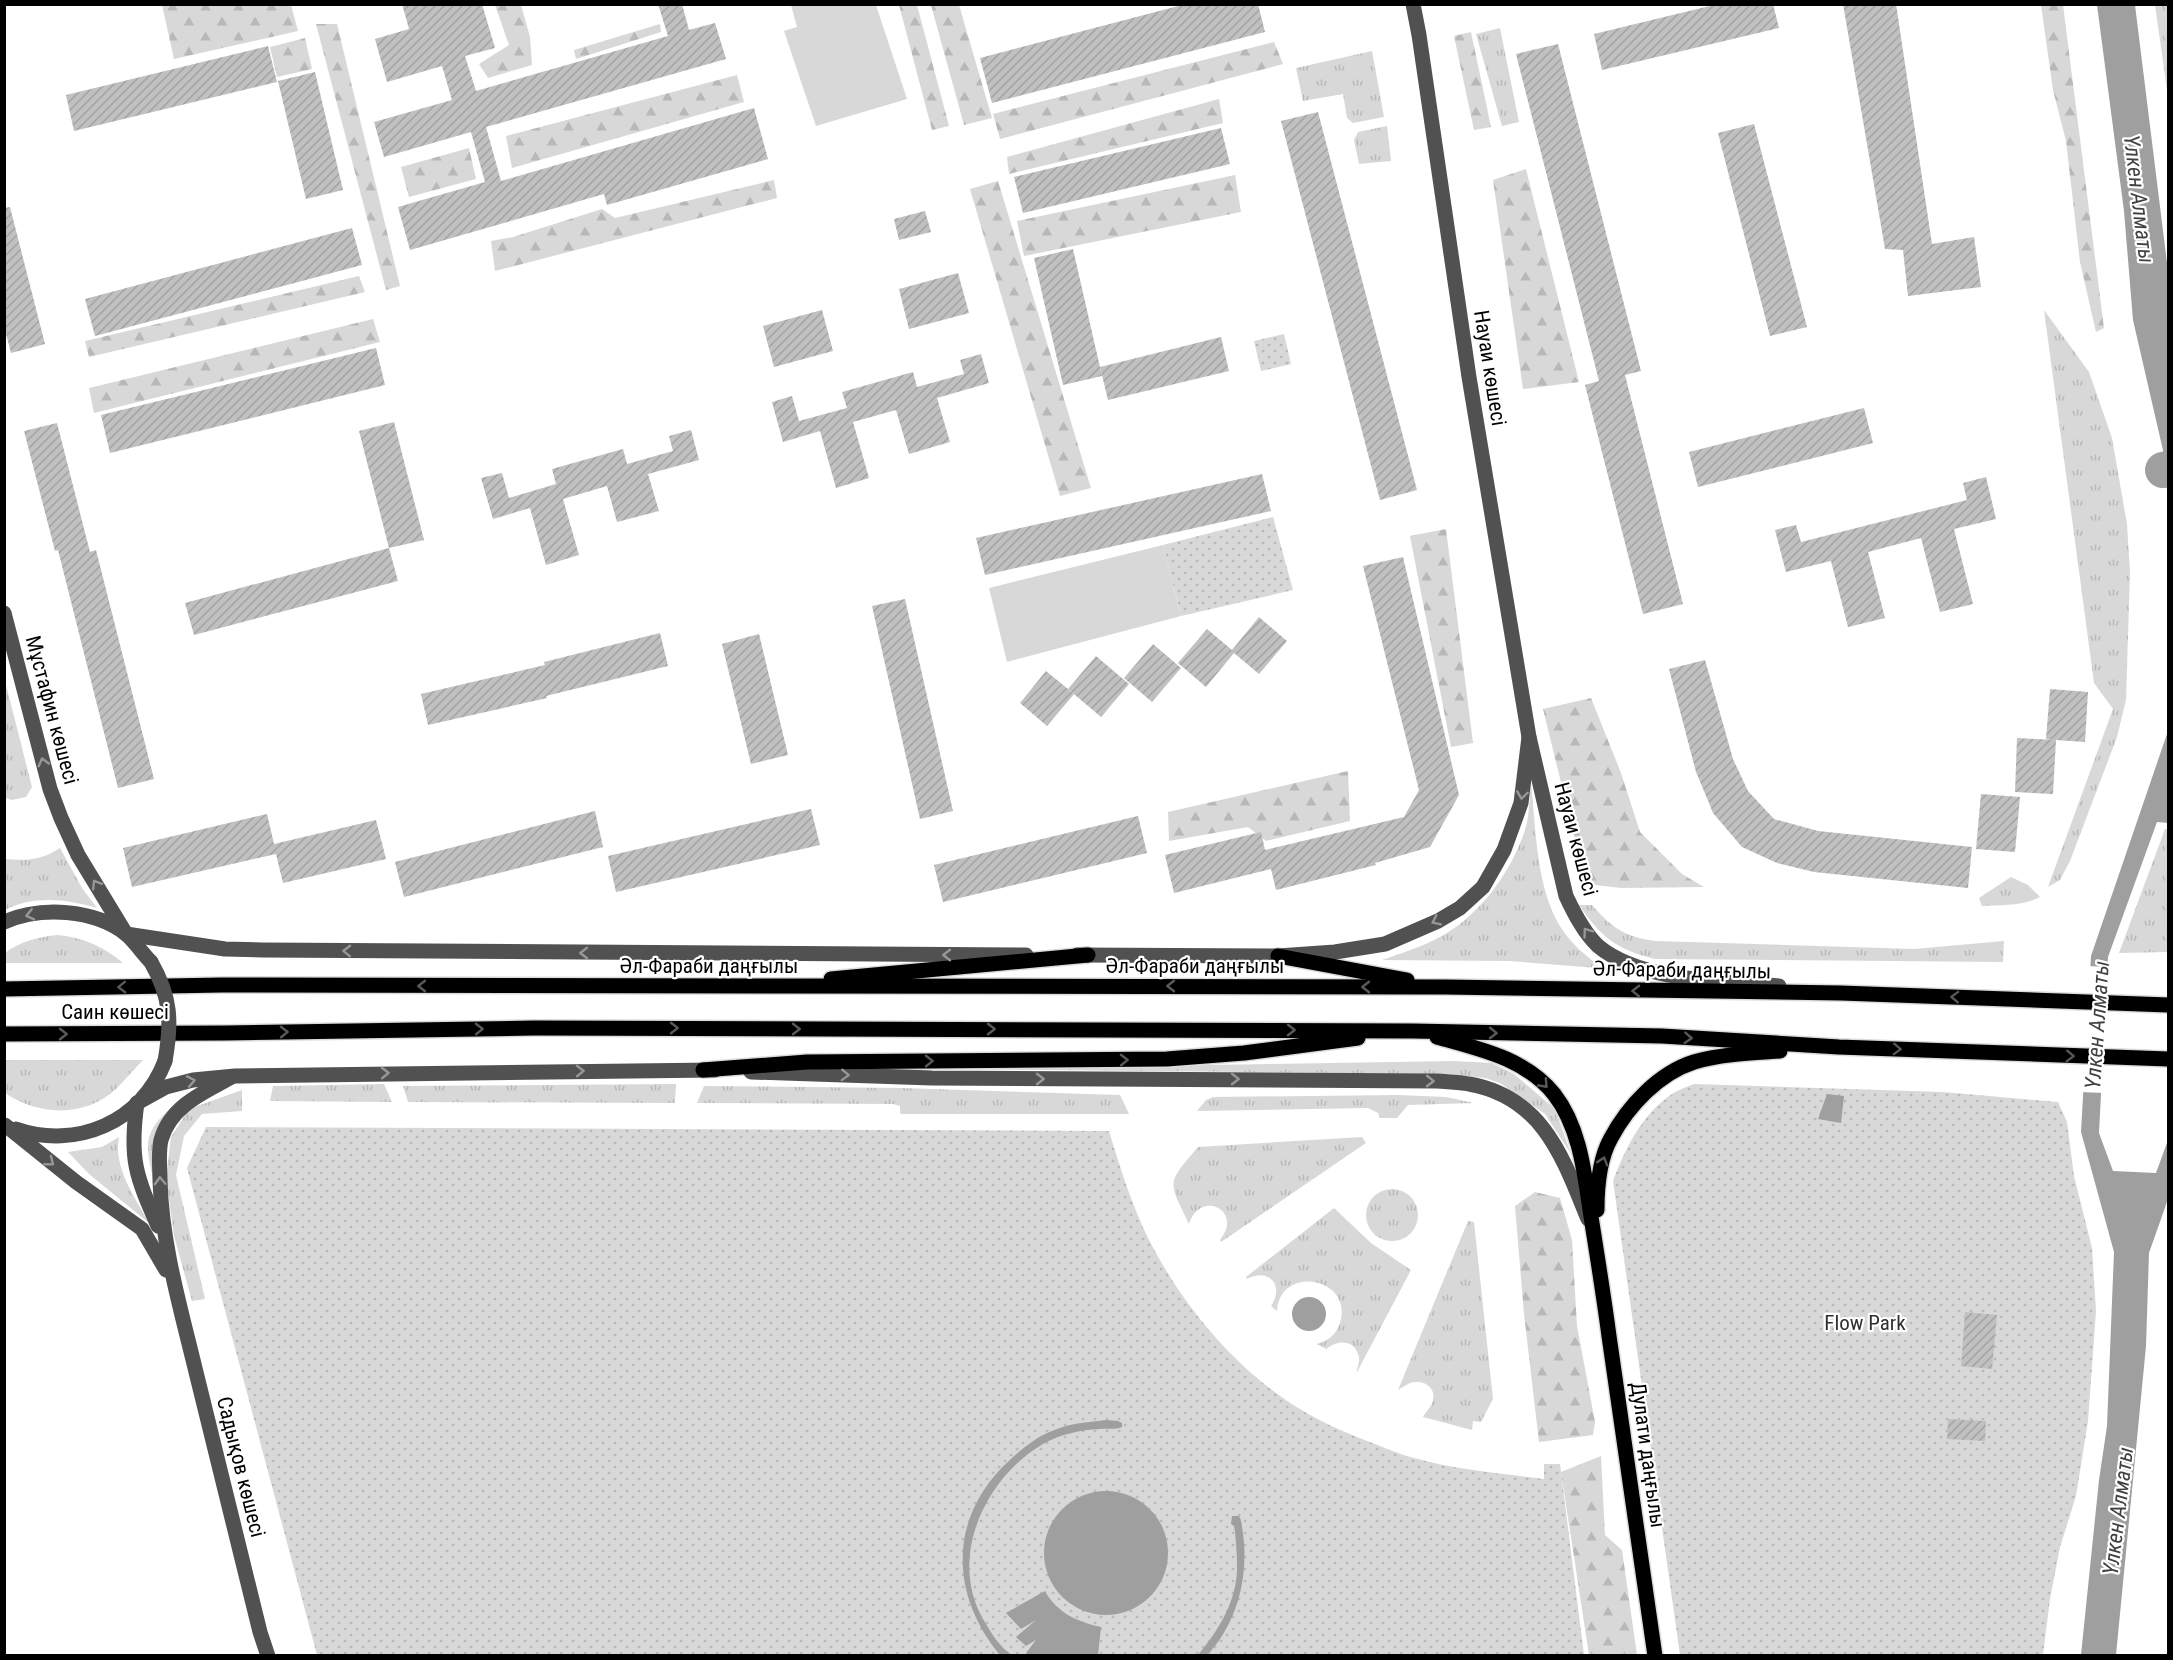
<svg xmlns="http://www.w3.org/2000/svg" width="2173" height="1660" viewBox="0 0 2173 1660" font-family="'Roboto Condensed',sans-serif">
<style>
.grass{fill:url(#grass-tufts)}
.forest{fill:url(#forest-firs)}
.park{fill:url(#park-dots)}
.garden{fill:#d8d8d8}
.water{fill:#9f9f9f}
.pier{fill:#fff}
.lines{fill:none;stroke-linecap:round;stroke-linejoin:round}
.river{stroke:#9f9f9f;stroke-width:36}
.building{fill:url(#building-hatch)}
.major-casing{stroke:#dbdbdb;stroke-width:18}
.minor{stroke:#515151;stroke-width:15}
.major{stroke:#000;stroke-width:15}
.minor-bridge{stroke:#515151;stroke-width:15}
.oneway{stroke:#979797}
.oneway2{stroke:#595959}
.labels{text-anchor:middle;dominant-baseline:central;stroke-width:4.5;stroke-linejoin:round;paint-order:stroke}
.street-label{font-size:21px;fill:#000;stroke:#fff}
.park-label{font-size:21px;fill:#2f2f2f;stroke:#fff}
.water-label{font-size:22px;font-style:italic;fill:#404040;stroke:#fff}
</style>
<defs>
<pattern id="grass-tufts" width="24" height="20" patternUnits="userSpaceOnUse" patternTransform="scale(1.5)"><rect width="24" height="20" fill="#d8d8d8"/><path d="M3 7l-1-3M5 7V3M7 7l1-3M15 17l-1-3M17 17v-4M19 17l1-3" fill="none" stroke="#b8b8b8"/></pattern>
<pattern id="forest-firs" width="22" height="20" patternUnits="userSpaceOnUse" patternTransform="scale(1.5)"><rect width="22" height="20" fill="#d8d8d8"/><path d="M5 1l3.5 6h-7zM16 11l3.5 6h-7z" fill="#b8b8b8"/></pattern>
<pattern id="park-dots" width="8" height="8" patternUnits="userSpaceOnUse" patternTransform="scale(1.5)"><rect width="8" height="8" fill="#d8d8d8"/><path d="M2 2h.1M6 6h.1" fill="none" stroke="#b8b8b8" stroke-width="1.8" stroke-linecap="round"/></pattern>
<pattern id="building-hatch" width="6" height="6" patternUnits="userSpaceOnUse" patternTransform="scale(1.5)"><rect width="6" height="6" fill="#c0c0c0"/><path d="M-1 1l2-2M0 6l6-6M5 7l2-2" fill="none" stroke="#a3a3a3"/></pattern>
</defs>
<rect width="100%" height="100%" fill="#fff"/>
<g class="grass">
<path d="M 2155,5 L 2168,5 L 2168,97 Z"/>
<path d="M 1500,28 L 1519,122 L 1502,126 L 1476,34 Z"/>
<path d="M 1372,51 L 1384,117 L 1353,123 L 1347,118 L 1343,94 L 1303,101 L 1296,68 Z"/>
<path d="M 1387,126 L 1391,161 L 1359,164 L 1354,140 L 1358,132 Z"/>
<path d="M 2044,310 L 2089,372 L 2112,438 L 2127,524 L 2130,573 L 2126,700 L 2117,737 L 2070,861 L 2060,880 L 2048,887 L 2113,709 L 2094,683 Z"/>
<path d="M 5,681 L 32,787 L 26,797 L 12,800 L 5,798 Z"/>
<path d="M 1531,783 C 1536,828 1536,894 1564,932 C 1573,945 1585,955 1598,965 L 1598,968 L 1509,961 L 1382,960 C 1399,954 1418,948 1434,940 C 1476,920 1509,876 1524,833 C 1530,817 1529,799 1531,783 Z"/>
<path d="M 2165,829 L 2168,829 L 2168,952 L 2119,953 Z"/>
<path d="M 60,848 L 82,888 L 97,908 C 67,899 33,895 5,910 L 5,859 C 26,861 42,860 60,848 Z"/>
<path d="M 2011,877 L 2028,885 L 2040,897 C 2023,906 2001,905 1982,906 L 1979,898 Z"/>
<path d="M 1579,905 L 1592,905 C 1612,928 1625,937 1656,941 L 1914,949 L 2004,941 L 2003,962 L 1655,959 C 1616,949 1602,938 1579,905 Z"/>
<path d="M 58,935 C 84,938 103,946 123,963 L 5,963 L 5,953 C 21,941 38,937 58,935 Z"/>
<path d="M 5,1060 L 143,1060 C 134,1069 126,1079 117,1088 C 86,1118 39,1116 5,1093 Z"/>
<path d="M 1454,1061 L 1492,1063 L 1514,1074 L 1555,1109 L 1571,1154 L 1545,1114 L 1500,1083 L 1485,1078 L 1450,1074 L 954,1069 Z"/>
<path d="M 384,1084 L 392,1102 L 270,1101 L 273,1086 Z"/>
<path d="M 676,1084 L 675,1103 L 408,1102 L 403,1086 Z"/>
<path d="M 704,1086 L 901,1088 L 1120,1095 L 1129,1114 L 902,1114 L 900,1113 L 900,1106 L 893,1104 L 697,1103 Z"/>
<path d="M 242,1090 L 242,1111 L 202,1114 L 184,1136 L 176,1175 L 205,1299 L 192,1301 L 174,1236 L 166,1177 L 171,1137 L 189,1109 Z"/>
<path d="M 1398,1095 L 1446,1097 L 1474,1103 L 1408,1105 L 1397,1118 L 1380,1118 L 1378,1113 L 1368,1108 L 1197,1111 L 1206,1100 L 1213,1097 Z"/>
<path d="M 173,1106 C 151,1137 150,1145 154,1183 C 146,1144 141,1134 173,1106 Z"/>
<path d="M 119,1137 C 113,1168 135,1197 149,1223 L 89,1174 L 68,1152 L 102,1147 Z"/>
<path d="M 1362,1137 L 1366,1143 L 1221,1242 L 1220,1240 C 1244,1210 1200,1189 1189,1224 C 1168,1180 1166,1185 1198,1147 Z"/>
<circle cx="1392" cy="1215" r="26"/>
<path d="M 1334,1208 L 1371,1243 L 1411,1270 L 1357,1372 C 1357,1367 1361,1360 1358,1354 C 1353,1338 1336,1341 1326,1349 L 1317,1344 C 1329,1340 1336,1335 1340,1323 C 1354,1277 1280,1264 1277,1311 L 1271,1306 C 1285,1286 1269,1267 1247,1279 L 1246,1277 Z"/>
<path d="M 1468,1221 L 1474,1222 L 1493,1399 L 1481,1422 L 1473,1421 L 1472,1430 L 1423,1417 C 1426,1411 1432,1407 1433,1400 C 1436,1389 1426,1381 1416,1382 C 1409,1382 1403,1387 1398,1390 Z"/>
</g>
<g class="forest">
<path d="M 162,5 L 291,5 L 298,31 L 174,59 Z"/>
<path d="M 495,5 L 521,5 L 530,37 L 532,65 L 488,78 L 479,64 L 509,45 Z"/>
<path d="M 899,5 L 917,5 L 949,126 L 932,130 Z"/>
<path d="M 931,5 L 959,5 L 992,118 L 964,125 Z"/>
<path d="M 2041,5 L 2063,5 L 2104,328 L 2096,332 L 2080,262 L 2066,141 L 2053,90 Z"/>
<path d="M 316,24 L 337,24 L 400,286 L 386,290 Z"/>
<path d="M 660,24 L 661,32 L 576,59 L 574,50 Z"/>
<path d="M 1471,32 L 1491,127 L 1474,130 L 1454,36 Z"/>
<path d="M 305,38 L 312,69 L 277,77 L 270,47 Z"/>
<path d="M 1274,42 L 1283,64 L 1000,139 L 993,114 Z"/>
<path d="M 737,75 L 744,102 L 512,168 L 506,136 Z"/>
<path d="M 1219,99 L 1223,123 L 1009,174 L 1007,157 Z"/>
<path d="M 469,148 L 476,179 L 409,197 L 401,167 Z"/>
<path d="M 1526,169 L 1579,382 L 1523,389 L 1493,180 Z"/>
<path d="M 1235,175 L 1241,212 L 1024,256 L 1017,221 Z"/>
<path d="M 774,180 L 777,198 L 495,271 L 491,241 L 513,237 L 602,209 L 615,218 Z"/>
<path d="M 998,181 L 1091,488 L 1060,496 L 970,189 Z"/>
<path d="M 359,276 L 365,292 L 89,357 L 85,341 Z"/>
<path d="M 373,319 L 380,342 L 94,413 L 89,388 Z"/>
<path d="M 1446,529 L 1473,743 L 1451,747 L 1410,536 Z"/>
<path d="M 1591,698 L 1621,773 L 1640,832 L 1682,874 L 1704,887 L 1621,888 L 1586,884 L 1543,709 Z"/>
<path d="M 1348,771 L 1350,821 L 1266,841 L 1248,827 L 1169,841 L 1168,812 Z"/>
<path d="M 1535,1192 L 1560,1198 L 1572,1240 L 1577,1326 L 1595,1422 L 1593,1435 L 1539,1442 L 1524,1314 L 1515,1206 Z"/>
<path d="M 1601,1456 L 1605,1535 L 1622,1550 L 1637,1655 L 1589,1655 L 1561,1472 Z"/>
</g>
<g class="park">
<path d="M 1284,334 L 1291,364 L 1261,371 L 1254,341 Z"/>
<path d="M 1273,517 L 1293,590 L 1181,616 L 1163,545 Z"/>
<path d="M 1694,1084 L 1943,1092 L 2058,1102 L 2067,1122 L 2074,1176 L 2092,1248 L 2096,1311 L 2088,1421 L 2076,1496 L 2060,1547 L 2050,1599 L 2043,1655 L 1680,1655 L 1613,1181 C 1625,1149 1642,1114 1672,1094 C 1678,1090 1686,1087 1694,1084 Z"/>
<path d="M 206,1127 L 1109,1131 C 1120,1167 1131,1203 1148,1238 C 1183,1307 1238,1373 1305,1412 C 1327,1425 1351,1435 1375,1444 C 1388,1449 1401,1455 1414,1458 C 1457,1470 1500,1473 1544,1479 L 1544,1464 L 1560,1464 L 1584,1655 L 317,1655 L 187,1168 Z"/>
</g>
<g class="garden">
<path d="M 791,5 L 876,5 L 907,99 L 816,126 L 784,31 L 797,27 Z"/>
<path d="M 1163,545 L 1181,616 L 1007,662 L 989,588 Z"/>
</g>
<g class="water">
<path d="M 2097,5 L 2135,5 L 2168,271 L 2168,472 L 2133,320 L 2124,211 Z"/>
<path d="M 2168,731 L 2168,823 L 2157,822 L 2108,957 L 2099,1133 L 2113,1171 L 2156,1173 L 2168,1140 L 2168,1199 L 2149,1253 L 2146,1346 L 2116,1655 L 2081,1655 L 2099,1480 L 2107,1426 L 2114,1252 L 2081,1132 L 2091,956 Z"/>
<path d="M 1827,1094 L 1844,1096 L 1841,1123 L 1818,1119 Z"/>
<circle cx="1309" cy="1314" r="17"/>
<path d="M 1106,1420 L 1118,1421 L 1122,1423 L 1122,1427 C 1115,1430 1107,1428 1100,1429 C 1080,1430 1061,1434 1043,1444 C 983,1479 946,1562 986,1624 C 993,1636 1000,1647 1012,1655 L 1000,1655 C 948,1592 949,1514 1011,1459 C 1024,1447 1039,1435 1057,1429 C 1072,1423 1090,1422 1106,1420 Z"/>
<circle cx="1106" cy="1553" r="62"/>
<path d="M 1232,1516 L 1239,1516 C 1242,1521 1242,1527 1243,1534 C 1249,1576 1237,1624 1207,1655 L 1198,1655 C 1219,1630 1238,1599 1237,1565 C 1237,1554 1236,1543 1235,1532 L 1234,1526 L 1231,1524 Z"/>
<path d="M 1045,1591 C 1057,1613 1078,1622 1101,1627 L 1098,1655 L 1077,1655 L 1078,1651 L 1076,1656 L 1029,1656 L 1026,1653 L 1036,1640 L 1026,1646 L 1016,1637 L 1036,1620 L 1021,1629 L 1006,1613 Z"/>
</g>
<path class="pier" d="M 2087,966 L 2111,967 L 2104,1093 L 2080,1092 Z"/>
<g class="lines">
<path class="river" d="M 2163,470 L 2168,469"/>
</g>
<g class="building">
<path d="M 402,4 L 482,4 L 495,48 L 465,56 L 476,91 L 668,36 L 658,4 L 682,4 L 689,30 L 715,23 L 726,59 L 486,127 L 501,181 L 754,108 L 768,159 L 607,205 L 604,194 L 410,250 L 398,207 L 485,182 L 471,132 L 384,157 L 374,122 L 452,100 L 442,66 L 387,82 L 375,39 L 409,29 Z"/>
<path d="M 1186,4 L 1258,4 L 1265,32 L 992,103 L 980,58 Z"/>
<path d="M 1718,4 L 1773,4 L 1779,28 L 1602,70 L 1594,34 Z"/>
<path d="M 1843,4 L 1896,4 L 1932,244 L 1974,237 L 1981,287 L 1908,296 L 1903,250 L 1885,249 Z"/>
<path d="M 1558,44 L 1641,371 L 1625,375 L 1683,604 L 1643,614 L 1585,385 L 1599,381 L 1516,54 Z"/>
<path d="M 268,46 L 277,82 L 74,131 L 66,95 Z"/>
<path d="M 315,72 L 343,190 L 306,199 L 278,81 Z"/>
<path d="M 1318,112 L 1417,490 L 1380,500 L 1281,121 Z"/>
<path d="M 1754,124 L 1807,327 L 1770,336 L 1718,133 Z"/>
<path d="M 1221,128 L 1230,164 L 1023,213 L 1014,177 Z"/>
<path d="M 10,207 L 45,344 L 11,353 L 4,326 L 4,208 Z"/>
<path d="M 925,211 L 931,232 L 899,240 L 894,219 Z"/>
<path d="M 352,228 L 362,265 L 95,336 L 85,299 Z"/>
<path d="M 1073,249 L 1102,376 L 1063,385 L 1034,258 Z"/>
<path d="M 958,273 L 969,313 L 909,329 L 899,289 Z"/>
<path d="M 822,310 L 833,351 L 774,367 L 763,326 Z"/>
<path d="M 1221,337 L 1229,371 L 1108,400 L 1100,367 Z"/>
<path d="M 376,348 L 385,385 L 110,453 L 101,415 Z"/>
<path d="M 981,354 L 989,383 L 937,398 L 950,442 L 909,454 L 896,410 L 853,422 L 869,478 L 836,488 L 820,431 L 783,442 L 772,402 L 792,396 L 799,421 L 847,408 L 842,392 L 913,372 L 917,387 L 964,374 L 960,360 Z"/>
<path d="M 1864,408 L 1873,443 L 1698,487 L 1689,452 Z"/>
<path d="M 394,422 L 424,540 L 389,548 L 359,431 Z"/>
<path d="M 57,423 L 90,552 L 96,550 L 154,779 L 118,788 L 58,550 L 55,551 L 24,431 Z"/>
<path d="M 691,430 L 699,460 L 648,474 L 659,511 L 617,522 L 607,486 L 563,499 L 579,555 L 546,565 L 530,508 L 493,519 L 481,478 L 502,473 L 509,498 L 556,484 L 552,469 L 623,449 L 627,464 L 673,451 L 669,436 Z"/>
<path d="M 1262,474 L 1271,511 L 985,575 L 976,538 Z"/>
<path d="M 1986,477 L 1996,519 L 1954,529 L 1973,604 L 1940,612 L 1921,538 L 1868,552 L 1885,618 L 1848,627 L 1831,561 L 1786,572 L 1775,530 L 1796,525 L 1801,542 L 1967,500 L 1963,483 Z"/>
<path d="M 389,548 L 398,581 L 194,635 L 185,603 Z"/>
<path d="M 1403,557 L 1459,795 L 1430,847 L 1375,863 L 1376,865 L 1276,890 L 1271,869 L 1174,893 L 1165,855 L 1261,832 L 1265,850 L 1404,817 L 1419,790 L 1363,566 Z"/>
<path d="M 905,599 L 953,811 L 920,819 L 872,606 Z"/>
<path d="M 1259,617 L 1287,641 L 1259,674 L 1234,653 L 1206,687 L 1178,663 L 1207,629 L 1232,650 Z"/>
<path d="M 660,633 L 668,666 L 546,696 L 547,698 L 428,725 L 421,694 L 545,665 L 544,662 Z"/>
<path d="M 759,634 L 788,755 L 751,764 L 722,644 Z"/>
<path d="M 1153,644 L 1181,668 L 1152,702 L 1124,678 Z"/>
<path d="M 1096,656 L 1129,684 L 1101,717 L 1068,689 Z"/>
<path d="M 1705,660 L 1733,759 L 1748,791 L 1774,819 L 1818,831 L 1972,847 L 1968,888 L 1814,872 L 1777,863 L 1742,847 L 1713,813 L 1709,803 L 1696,772 L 1669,669 Z"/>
<path d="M 1046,671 L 1074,694 L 1047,726 L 1020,703 Z"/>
<path d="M 2050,689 L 2088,692 L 2085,742 L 2056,740 L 2053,794 L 2015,792 L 2017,738 L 2054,740 L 2046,739 Z"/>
<path d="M 1981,794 L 2020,797 L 2015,852 L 1976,849 Z"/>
<path d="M 811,809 L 820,845 L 616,892 L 608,856 Z"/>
<path d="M 595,811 L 603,847 L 404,897 L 395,862 Z"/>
<path d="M 267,814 L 274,844 L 376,820 L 386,859 L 283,883 L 276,854 L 132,887 L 123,848 Z"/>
<path d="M 1138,816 L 1147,853 L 943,902 L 934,865 Z"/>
<path d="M 1965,1312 L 1997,1315 L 1992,1369 L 1961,1366 Z"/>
<path d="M 1948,1419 L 1986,1421 L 1985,1441 L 1947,1439 Z"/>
</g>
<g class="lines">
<g class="major-casing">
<g id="major">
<path d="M 1278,956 L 1407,980"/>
<path d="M 831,979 L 1088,955"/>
<path d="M 4,989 L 222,985 L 1445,987 L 1841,993 L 2168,1005"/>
<path d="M 4,1034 L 226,1033 L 534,1028 L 1413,1031 L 1662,1036 L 1839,1047 L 2168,1059"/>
<path d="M 1437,1037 C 1479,1049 1525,1058 1554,1094 C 1582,1130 1585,1180 1592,1223 C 1598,1261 1604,1298 1609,1336 C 1625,1442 1640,1549 1655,1656"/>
<path d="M 703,1070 L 807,1062 L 1167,1059 L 1244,1053 L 1358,1038"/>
<path d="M 1597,1210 C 1597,1186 1599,1159 1611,1138 C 1628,1106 1659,1073 1694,1062 C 1722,1054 1752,1053 1780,1051"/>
</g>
</g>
<g class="minor">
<path d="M 1413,4 L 1419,35 L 1469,377 L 1529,737 L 1566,896 C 1574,913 1584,933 1598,946 C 1641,982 1724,981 1779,986"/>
<path d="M 4,613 L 50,789 L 61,818 L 78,855 L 126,934"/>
<path d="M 4,922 C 41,906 94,909 126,934 C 135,942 143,954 151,962"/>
<path d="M 126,934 L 225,949 L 263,950 L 1026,955"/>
<path d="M 1077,955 L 1278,956 L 1335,952 L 1385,944 L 1438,921 L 1460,908 L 1483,887 L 1504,850 L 1521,803 L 1529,737"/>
<path d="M 751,1072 L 932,1078 L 1437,1081 C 1448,1082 1459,1082 1469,1084 C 1543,1097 1563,1158 1588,1219"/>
<path d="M 230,1078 C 202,1093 170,1107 161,1140 C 158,1153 160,1168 160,1181 C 162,1245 180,1306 195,1368 C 217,1456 238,1544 260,1632 L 268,1656"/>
<path d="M 137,1103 L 166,1087 L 193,1080 L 235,1076 L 715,1070"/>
<path d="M 137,1103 C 129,1159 136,1176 158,1226"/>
<path d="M 5,1125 L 76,1182 L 142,1229 L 166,1270"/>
<path d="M 16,1129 C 76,1150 142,1122 165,1061"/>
</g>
<use href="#major" class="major"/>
<path class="minor-bridge" d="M 151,962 C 171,997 172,1022 165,1061"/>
</g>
<defs><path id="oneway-chevron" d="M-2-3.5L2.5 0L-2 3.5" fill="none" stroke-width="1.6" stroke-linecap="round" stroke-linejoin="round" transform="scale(1.5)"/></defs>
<g class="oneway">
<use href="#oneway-chevron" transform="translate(43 762) rotate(-105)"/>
<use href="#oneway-chevron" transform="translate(1522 795) rotate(98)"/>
<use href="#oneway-chevron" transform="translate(96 884) rotate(-122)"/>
<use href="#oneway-chevron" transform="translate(30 915) rotate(167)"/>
<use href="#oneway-chevron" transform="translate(1436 921) rotate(154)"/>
<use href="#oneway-chevron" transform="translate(1587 932) rotate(-126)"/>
<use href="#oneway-chevron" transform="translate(347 951) rotate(-179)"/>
<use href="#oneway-chevron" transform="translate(584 953) rotate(-180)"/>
<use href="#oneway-chevron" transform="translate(947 955) rotate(-180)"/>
<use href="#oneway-chevron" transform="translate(580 1071) rotate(-1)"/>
<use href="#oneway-chevron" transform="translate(385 1073) rotate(-1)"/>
<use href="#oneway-chevron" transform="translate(845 1075) rotate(2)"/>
<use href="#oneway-chevron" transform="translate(1040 1079)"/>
<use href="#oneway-chevron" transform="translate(1235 1079)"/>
<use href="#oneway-chevron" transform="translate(191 1081) rotate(-11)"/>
<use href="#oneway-chevron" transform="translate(1430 1081) rotate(1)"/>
<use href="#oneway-chevron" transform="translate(50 1162) rotate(39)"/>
<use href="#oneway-chevron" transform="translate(160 1181) rotate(-92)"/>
</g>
<g class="oneway2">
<use href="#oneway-chevron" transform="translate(422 986) rotate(-180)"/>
<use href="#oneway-chevron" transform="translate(1171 986) rotate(180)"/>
<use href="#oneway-chevron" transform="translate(122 987) rotate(179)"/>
<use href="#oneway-chevron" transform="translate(1366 987) rotate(-180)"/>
<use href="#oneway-chevron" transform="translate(1636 991) rotate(-179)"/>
<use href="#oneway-chevron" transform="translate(1955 997) rotate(-178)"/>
<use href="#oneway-chevron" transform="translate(674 1028)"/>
<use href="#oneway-chevron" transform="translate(479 1029) rotate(-1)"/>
<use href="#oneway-chevron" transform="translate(796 1029)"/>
<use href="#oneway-chevron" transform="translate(991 1029)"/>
<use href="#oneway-chevron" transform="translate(1291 1030)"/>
<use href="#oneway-chevron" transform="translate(284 1032) rotate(-1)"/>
<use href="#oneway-chevron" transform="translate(1493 1033) rotate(1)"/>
<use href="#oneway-chevron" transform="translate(63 1034)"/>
<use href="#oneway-chevron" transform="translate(1688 1038) rotate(4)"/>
<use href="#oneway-chevron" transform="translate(1897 1049) rotate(2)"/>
<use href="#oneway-chevron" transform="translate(2070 1056) rotate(2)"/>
<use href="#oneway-chevron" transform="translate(1124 1060) rotate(-1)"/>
<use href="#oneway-chevron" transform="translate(929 1061) rotate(-1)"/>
<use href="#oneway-chevron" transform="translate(1544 1084) rotate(47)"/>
<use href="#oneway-chevron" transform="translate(1603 1161) rotate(-73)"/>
</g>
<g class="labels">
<g class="street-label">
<text transform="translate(1490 368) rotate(81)">Науаи көшесі</text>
<text transform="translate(52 710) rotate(75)">Мұcтафин көшесі</text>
<text transform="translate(1576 839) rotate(75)">Науаи көшесі</text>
<text x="709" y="966">Әл-Фараби даңғылы</text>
<text x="1195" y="966">Әл-Фараби даңғылы</text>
<text transform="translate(1682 970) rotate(1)">Әл-Фараби даңғылы</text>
<text x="115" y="1012">Саин көшесі</text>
<text transform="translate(1648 1455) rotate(82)">Дулати даңғылы</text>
<text transform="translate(241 1467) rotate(76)">Садықов көшесі</text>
</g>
<g class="park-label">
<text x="1865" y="1323">Flow Park</text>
</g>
<g class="water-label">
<text transform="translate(2139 199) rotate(83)">Үлкен Алматы</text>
<text transform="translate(2097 1025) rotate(-86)">Үлкен Алматы</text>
<text transform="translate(2118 1511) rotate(-83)">Үлкен Алматы</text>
</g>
</g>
<rect width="2173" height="1660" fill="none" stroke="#000000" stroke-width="12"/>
</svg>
